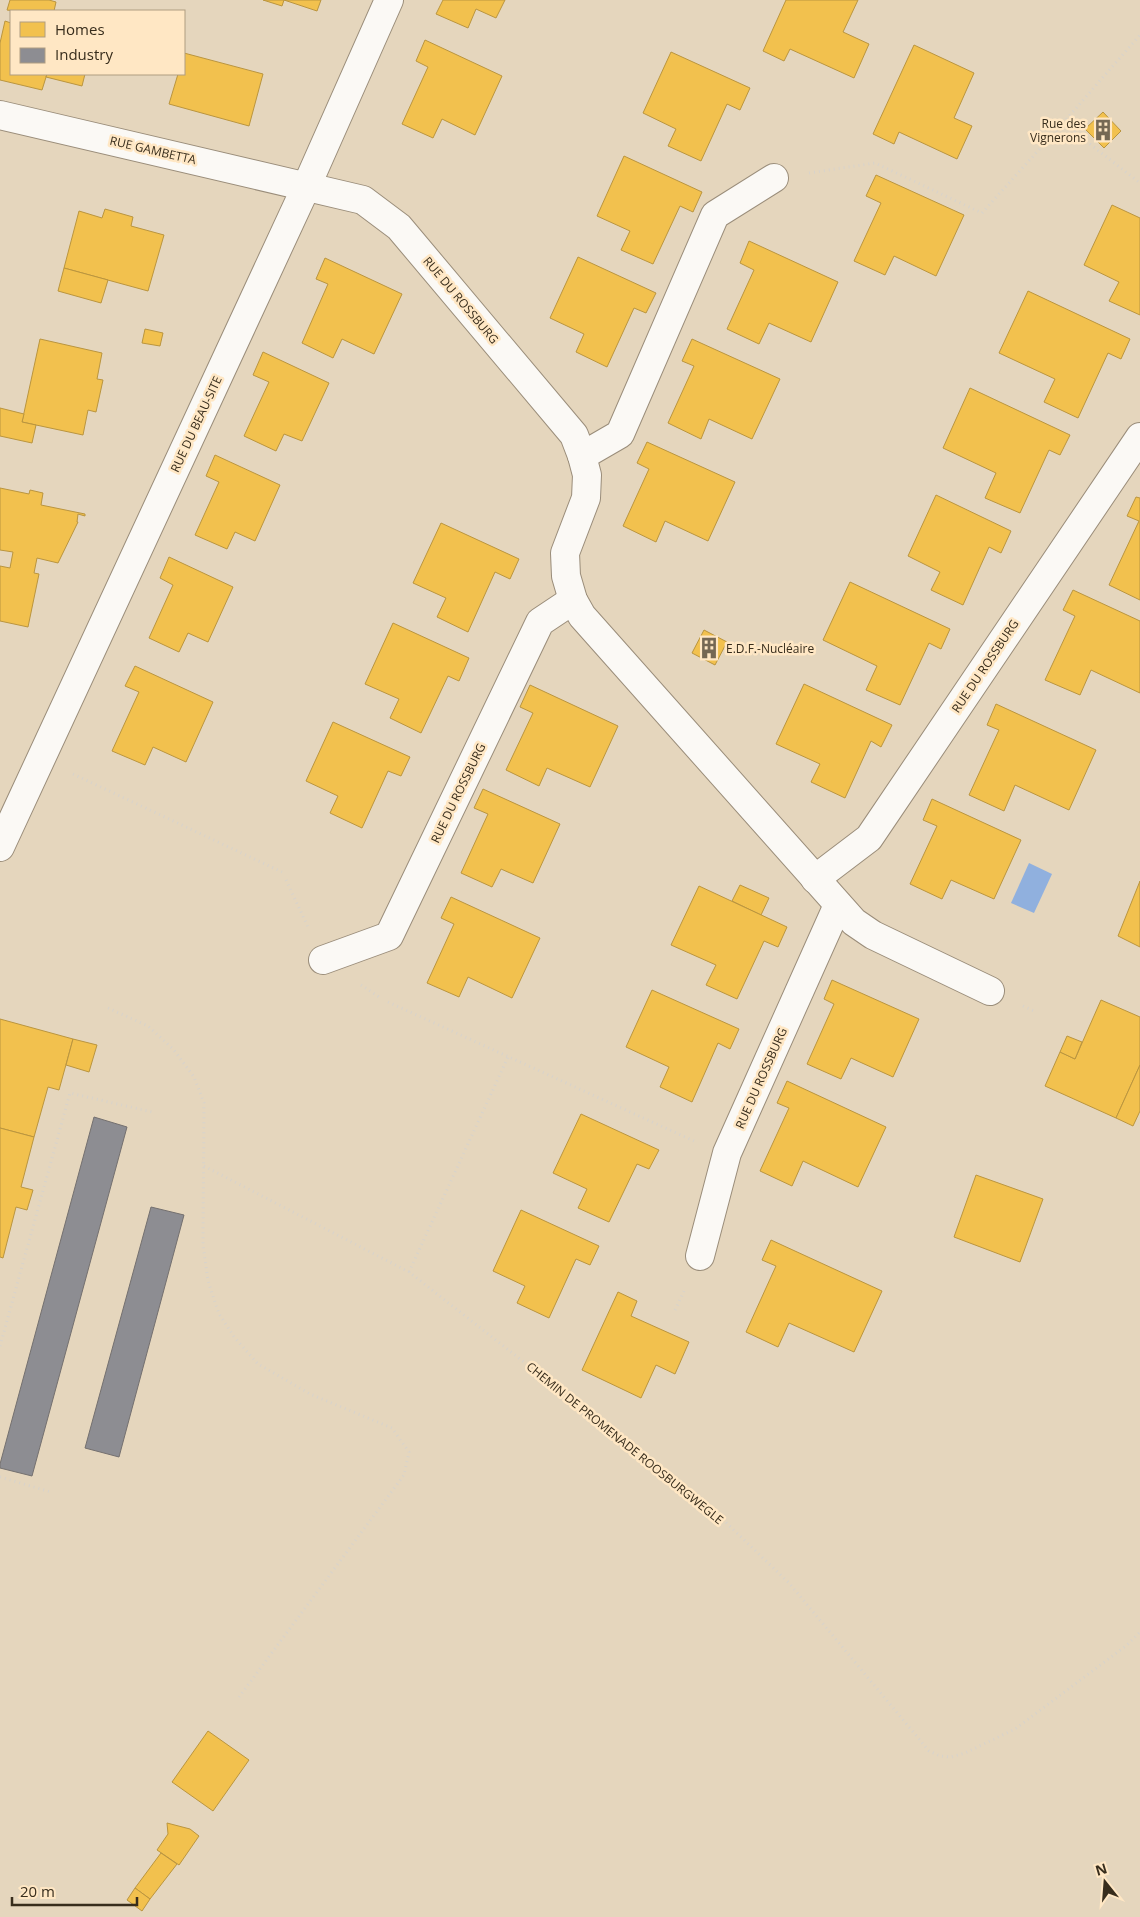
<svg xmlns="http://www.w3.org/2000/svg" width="1140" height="1917" viewBox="0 0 1140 1917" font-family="'Open Sans',sans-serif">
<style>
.water{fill:#90b0de}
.homes{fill:#f2c14e;stroke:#ba953f}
.industry{fill:#8d8d92;stroke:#74706f}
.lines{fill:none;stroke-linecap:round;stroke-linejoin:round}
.minor-casing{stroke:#9a8d7a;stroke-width:30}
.path{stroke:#d8d3cb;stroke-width:3;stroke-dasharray:1 4;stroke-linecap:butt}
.minor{stroke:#fbf9f5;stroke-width:28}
.labels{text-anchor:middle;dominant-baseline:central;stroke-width:5;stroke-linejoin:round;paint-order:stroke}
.poi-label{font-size:12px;fill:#382d1c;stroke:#ffe7c4;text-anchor:end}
.street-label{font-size:12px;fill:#382d1c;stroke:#ffe7c4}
</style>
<rect width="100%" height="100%" fill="#e5d6bd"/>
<path class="water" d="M 1029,863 L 1052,874 L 1034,913 L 1011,903 Z"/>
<g class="homes">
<path d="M 10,0 L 49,0 L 56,2 L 54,11 L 14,11 L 7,10 Z"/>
<path d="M 263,0 L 284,0 L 282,6 Z"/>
<path d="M 284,0 L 321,0 L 317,11 Z"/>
<path d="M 443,0 L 505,0 L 496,18 L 476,9 L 468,28 L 436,14 Z"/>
<path d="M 786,0 L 858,0 L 843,32 L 869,44 L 854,78 L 790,49 L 784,61 L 763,51 Z"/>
<path d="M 5,21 L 11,23 L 11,74 L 47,74 L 42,90 L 0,80 L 0,43 Z"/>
<path d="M 425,40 L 502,76 L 475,135 L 442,119 L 433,138 L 402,124 L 428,67 L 416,61 Z"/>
<path d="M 914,45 L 974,73 L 954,118 L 972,126 L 957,159 L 899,132 L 894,144 L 873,134 Z"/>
<path d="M 671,52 L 750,88 L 740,110 L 727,104 L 701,161 L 668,146 L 676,129 L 643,113 Z"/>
<path d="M 184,53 L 263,74 L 249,126 L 169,104 L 178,74 L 184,74 Z"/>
<path d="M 47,74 L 85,74 L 82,86 L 46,77 Z"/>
<path d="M 1103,112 L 1121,131 L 1104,148 L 1085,129 Z"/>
<path d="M 624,156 L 702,192 L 693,212 L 680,206 L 653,264 L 621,250 L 630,231 L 597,216 Z"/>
<path d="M 876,175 L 964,215 L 936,276 L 894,256 L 885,275 L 854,261 L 881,203 L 866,196 Z"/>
<path d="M 1112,205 L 1140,218 L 1140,315 L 1109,301 L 1119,282 L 1084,265 Z"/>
<path d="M 105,209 L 133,217 L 131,226 L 164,235 L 148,291 L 64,268 L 79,211 L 102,218 Z"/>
<path d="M 749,241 L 838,282 L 811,342 L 769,323 L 759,344 L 727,329 L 754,270 L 740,263 Z"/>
<path d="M 578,257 L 656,293 L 646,313 L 634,308 L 607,367 L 576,352 L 584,334 L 550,318 Z"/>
<path d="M 325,258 L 402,294 L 374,354 L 342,339 L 333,358 L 302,343 L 328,284 L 316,279 Z"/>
<path d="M 64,268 L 108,280 L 101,303 L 58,291 Z"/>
<path d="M 1028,291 L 1130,339 L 1121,359 L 1108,353 L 1078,418 L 1044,402 L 1055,379 L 999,353 Z"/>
<path d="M 145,329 L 163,333 L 160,346 L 142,343 Z"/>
<path d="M 40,339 L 102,353 L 97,379 L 103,380 L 96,412 L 88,410 L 83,435 L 22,422 Z"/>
<path d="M 692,339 L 780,379 L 752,439 L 709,419 L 701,439 L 668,423 L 694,366 L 682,361 Z"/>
<path d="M 263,352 L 329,383 L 302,441 L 284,434 L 276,451 L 244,436 L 269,382 L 253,375 Z"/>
<path d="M 970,388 L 1070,435 L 1060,455 L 1049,450 L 1020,513 L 985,498 L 996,473 L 943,448 Z"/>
<path d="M 0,408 L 24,414 L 22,422 L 36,425 L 32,443 L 0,436 Z"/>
<path d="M 647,442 L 735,482 L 708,541 L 665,521 L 656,542 L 623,526 L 649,469 L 637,463 Z"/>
<path d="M 215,455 L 280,485 L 255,541 L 235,532 L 227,549 L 195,535 L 219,482 L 206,476 Z"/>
<path d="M 0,488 L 29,494 L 30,490 L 43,493 L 41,505 L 85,514 L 85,516 L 78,514 L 77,522 L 78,522 L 58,563 L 37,558 L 34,573 L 39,574 L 28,627 L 0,621 L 0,566 L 10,568 L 13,552 L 0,550 Z"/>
<path d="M 936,495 L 1011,531 L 1001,553 L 989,547 L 963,605 L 931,590 L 940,572 L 908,556 Z"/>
<path d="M 1136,497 L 1140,498 L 1140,600 L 1109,585 L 1139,521 L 1127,516 Z"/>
<path d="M 441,523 L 519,559 L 510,579 L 495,572 L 468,632 L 437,617 L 446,598 L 413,583 Z"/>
<path d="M 169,557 L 233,587 L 208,642 L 188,633 L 179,652 L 149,638 L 173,585 L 160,578 Z"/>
<path d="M 850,582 L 950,629 L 941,649 L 929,643 L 900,705 L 866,690 L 877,666 L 823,640 Z"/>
<path d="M 1073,590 L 1140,621 L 1140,693 L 1091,670 L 1080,695 L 1045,680 L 1075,616 L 1063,610 Z"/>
<path d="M 393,623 L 469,658 L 459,681 L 448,676 L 421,733 L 390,718 L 399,699 L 365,684 Z"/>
<path d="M 704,630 L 727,642 L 715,665 L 692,653 Z"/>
<path d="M 135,666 L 213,702 L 186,762 L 153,747 L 145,765 L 112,751 L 139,692 L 125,686 Z"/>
<path d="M 804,684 L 892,725 L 881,747 L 871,741 L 845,798 L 811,782 L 820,764 L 776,744 Z"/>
<path d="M 530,685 L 618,726 L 590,787 L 547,768 L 539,786 L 506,770 L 533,713 L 520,707 Z"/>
<path d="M 996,704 L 1096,750 L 1069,810 L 1015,785 L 1004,811 L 969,795 L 999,730 L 987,725 Z"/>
<path d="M 333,722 L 410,757 L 401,776 L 388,771 L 362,828 L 330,813 L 338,796 L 306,781 Z"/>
<path d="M 483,789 L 560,824 L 533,883 L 501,869 L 492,887 L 461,873 L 488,814 L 474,808 Z"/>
<path d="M 932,799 L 1021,840 L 994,899 L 951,880 L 942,899 L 910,884 L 937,826 L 923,820 Z"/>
<path d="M 1140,881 L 1140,947 L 1118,936 Z"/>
<path d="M 740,885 L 769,898 L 761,915 L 732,901 Z"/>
<path d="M 699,886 L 787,927 L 778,947 L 764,941 L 737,999 L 706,985 L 716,965 L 671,945 Z"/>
<path d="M 451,897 L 540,938 L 512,998 L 468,977 L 459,997 L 427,983 L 454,924 L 441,918 Z"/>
<path d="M 832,980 L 919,1019 L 893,1077 L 851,1058 L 841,1079 L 807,1064 L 834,1004 L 824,999 Z"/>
<path d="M 652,990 L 739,1029 L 730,1049 L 718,1043 L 692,1102 L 660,1087 L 669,1067 L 626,1047 Z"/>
<path d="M 1101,1000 L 1140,1017 L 1140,1065 L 1116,1118 L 1045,1086 L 1060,1052 L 1075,1059 Z"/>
<path d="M 0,1019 L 73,1039 L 59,1090 L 48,1087 L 34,1137 L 0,1128 Z"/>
<path d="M 1067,1036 L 1082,1042 L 1075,1059 L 1060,1052 Z"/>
<path d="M 73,1039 L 97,1045 L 89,1072 L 66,1065 Z"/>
<path d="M 1140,1065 L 1140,1111 L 1133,1126 L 1116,1118 Z"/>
<path d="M 787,1081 L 886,1127 L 858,1187 L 803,1161 L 792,1186 L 760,1171 L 789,1108 L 777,1103 Z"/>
<path d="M 581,1114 L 659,1150 L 649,1169 L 637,1164 L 609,1222 L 578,1208 L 587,1189 L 553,1173 Z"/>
<path d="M 0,1128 L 34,1137 L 21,1187 L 33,1190 L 27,1210 L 16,1207 L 3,1258 L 0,1257 Z"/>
<path d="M 976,1175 L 1043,1199 L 1020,1262 L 954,1237 Z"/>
<path d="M 521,1210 L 599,1246 L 590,1265 L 576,1259 L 549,1318 L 517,1303 L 525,1286 L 493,1271 Z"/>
<path d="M 771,1240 L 882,1291 L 854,1352 L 789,1323 L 778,1347 L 746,1332 L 776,1266 L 762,1260 Z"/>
<path d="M 618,1292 L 637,1301 L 631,1316 L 689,1342 L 675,1374 L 656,1365 L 641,1398 L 582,1370 Z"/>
<path d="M 208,1731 L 249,1760 L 213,1811 L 172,1782 Z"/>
<path d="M 167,1823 L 190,1829 L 199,1836 L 179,1865 L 157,1850 L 168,1834 Z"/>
<path d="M 161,1853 L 177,1864 L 150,1899 L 135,1888 Z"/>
<path d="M 135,1888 L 150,1899 L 142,1911 L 127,1900 Z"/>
</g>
<g class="industry">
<path d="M 94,1117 L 127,1127 L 32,1476 L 0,1468 L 0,1464 Z"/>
<path d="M 151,1207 L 184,1215 L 119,1457 L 85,1448 Z"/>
</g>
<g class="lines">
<g class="minor-casing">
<g id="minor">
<path d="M 0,115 L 363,200 L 399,227 L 574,435 L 582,456 L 587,475 L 586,498 L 565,553 L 566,576 L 573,600 L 582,616 L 854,922 L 873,935 L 990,991"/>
<path d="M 582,456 L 620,434 L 715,215 L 774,178"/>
<path d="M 0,847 L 307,185 L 389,0"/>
<path d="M 815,879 L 869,838 L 1140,437"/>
<path d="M 323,960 L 389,936 L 540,622 L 573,600"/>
<path d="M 700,1256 L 727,1153 L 838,905"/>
</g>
</g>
<g class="path">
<path d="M 1063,123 L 1140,35"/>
<path d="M 809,173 L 875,163 L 982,213 L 1063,123 L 1140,183"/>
<path d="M 73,774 L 282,872"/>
<path d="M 286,880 L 308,927"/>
<path d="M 361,985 L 379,997"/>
<path d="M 388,1002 L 694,1141"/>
<path d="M 1023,1006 L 1034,1011"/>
<path d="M 108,1008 L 148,1026 L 173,1049 L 194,1077 L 204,1103 L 203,1245 L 208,1281 L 219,1314 L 235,1338 L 258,1364 L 310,1394 L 392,1428 L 409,1452 L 404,1475 L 239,1697"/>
<path d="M 204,1166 L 409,1272 L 714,1511 L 789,1583 L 929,1751 L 940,1756 L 951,1757 L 965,1753 L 1015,1729 L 1127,1645 L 1140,1632"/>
<path d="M 409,1272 L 508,1057"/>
<path d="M 675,1310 L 685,1289"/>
<path d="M 0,1346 L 70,1093 L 152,1112"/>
<path d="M 0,1477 L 51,1492"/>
</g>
<use href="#minor" class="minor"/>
</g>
<defs>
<g id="building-bare" transform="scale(1.725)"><path d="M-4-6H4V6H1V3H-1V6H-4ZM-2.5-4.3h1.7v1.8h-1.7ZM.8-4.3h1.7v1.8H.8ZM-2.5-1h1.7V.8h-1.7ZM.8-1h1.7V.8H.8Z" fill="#756854" stroke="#ffe7c4" stroke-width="2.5" paint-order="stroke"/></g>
</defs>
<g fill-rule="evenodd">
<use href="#building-bare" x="1103" y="130"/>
<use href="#building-bare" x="709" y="648"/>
</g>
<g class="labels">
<g class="poi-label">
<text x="1086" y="123">Rue des<tspan x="1086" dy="14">Vignerons</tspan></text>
<text x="726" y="648" text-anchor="start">E.D.F.-Nucléaire</text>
</g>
<g class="street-label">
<text transform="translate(153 150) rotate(13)">RUE GAMBETTA</text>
<text transform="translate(461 300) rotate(50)">RUE DU ROSSBURG</text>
<text transform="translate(196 424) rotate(-65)">RUE DU BEAU-SITE</text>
<text transform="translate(985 666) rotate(-56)">RUE DU ROSSBURG</text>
<text transform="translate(458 793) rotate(-64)">RUE DU ROSSBURG</text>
<text transform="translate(761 1078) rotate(-66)">RUE DU ROSSBURG</text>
<text transform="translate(625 1443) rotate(39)">CHEMIN DE PROMENADE ROOSBURGWEGLE</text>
</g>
</g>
<rect x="10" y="10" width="175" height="65" fill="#ffe7c4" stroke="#af9d81"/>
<rect x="20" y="22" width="25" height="15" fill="#f2c14e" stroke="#af9d81"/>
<text x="55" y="35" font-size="15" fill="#382d1c">Homes</text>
<rect x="20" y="48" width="25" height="15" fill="#8d8d92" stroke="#af9d81"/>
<text x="55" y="60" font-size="15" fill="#382d1c">Industry</text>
<g transform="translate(1105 1882) rotate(343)" stroke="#ffe7c4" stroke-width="4" paint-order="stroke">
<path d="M0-4L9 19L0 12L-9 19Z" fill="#382d1c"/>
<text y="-8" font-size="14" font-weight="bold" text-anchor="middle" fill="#382d1c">N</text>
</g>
<path d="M12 1897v8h125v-8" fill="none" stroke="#382d1c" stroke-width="2.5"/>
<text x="20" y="1897" font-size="15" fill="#382d1c" stroke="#ffe7c4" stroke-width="4" paint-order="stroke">20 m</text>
</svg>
